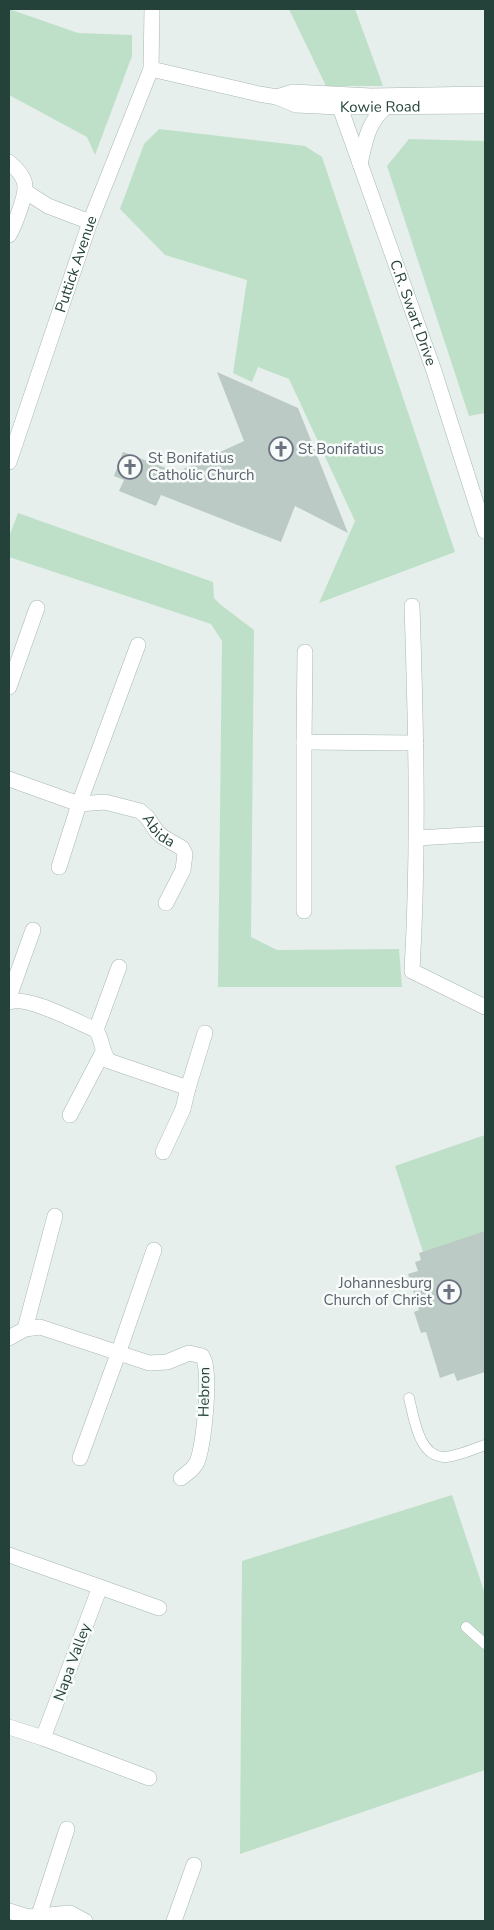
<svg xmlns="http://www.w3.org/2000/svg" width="494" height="1930" viewBox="0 0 494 1930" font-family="'Nunito Sans',sans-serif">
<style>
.green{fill:#bfe0c8}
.building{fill:#bbcac4}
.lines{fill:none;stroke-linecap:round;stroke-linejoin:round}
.service-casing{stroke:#a8b8b2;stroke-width:11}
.minor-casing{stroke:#a8b8b2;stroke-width:16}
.tertiary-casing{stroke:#a8b8b2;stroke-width:16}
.service{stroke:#fff;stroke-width:10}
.minor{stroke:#fff;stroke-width:15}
.tertiary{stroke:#fff;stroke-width:15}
.labels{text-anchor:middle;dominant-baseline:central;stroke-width:5;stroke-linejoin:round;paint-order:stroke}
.street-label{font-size:15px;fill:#24423a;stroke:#f7fbf9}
.worship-label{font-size:15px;fill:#5b616d;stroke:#f7fbf9;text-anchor:start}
</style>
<rect width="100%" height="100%" fill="#e6efeb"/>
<g class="green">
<path d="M 9,9 L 78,33 L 132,35 L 132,56 L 95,155 L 87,137 L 9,95 Z"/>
<path d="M 289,9 L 355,9 L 383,86 L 326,86 Z"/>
<path d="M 159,129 L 305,146 L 322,157 L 455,552 L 319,603 L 355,521 L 289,379 L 258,367 L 252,382 L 233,373 L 247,280 L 165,255 L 120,209 L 144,144 Z"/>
<path d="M 409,139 L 485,141 L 485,413 L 469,416 L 387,166 Z"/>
<path d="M 18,513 L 213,582 L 214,598 L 221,605 L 254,630 L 251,937 L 277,950 L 399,949 L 402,987 L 218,987 L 222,641 L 211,624 L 9,557 L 9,537 Z"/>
<path d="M 485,1135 L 485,1234 L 484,1232 L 423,1252 L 395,1166 Z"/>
<path d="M 452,1495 L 485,1594 L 485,1770 L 240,1854 L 242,1561 Z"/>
</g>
<g class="building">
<path d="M 217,372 L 298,408 L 348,533 L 295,506 L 281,542 L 161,495 L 156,506 L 119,491 L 124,480 L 114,476 L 123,452 L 177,472 L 244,441 Z"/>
<path d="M 485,1231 L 485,1372 L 457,1381 L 454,1373 L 440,1378 L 426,1332 L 421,1333 L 414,1312 L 419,1310 L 408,1274 L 418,1271 L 415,1262 L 421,1260 L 419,1253 Z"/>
</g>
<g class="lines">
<g class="service-casing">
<g id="service">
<path d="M 409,1398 C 414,1417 418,1456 444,1457 C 455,1457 474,1449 485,1445"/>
<path d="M 466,1627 L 485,1644"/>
</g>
</g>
<g class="minor-casing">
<g id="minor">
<path id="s1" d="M 151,69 L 259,94 L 277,97 L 296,105 L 339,107 L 485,106"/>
<path d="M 277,97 L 293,92 L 371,96 L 485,94"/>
<path d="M 9,162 C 28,178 28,187 20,209 C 17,218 14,227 9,235"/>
<path d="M 26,192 L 48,206 L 90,222"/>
<path id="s2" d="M 9,462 L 90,222 L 151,69 L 152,9"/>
<path d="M 412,606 C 416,728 419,849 412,971 L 485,1007"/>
<path d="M 305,652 L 304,742 L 416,743"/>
<path d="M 9,687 L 37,608"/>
<path d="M 304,742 L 304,911"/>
<path id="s3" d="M 9,779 L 79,804 L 105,802 L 140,811 L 147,817 L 157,832 L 163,837 L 182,848 L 185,854 L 183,870 L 166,903"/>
<path d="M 417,838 L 485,834"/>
<path d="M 59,867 L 79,804 L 138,645"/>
<path d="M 9,997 L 33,930"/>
<path d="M 9,1002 C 27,995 77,1022 96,1030 C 103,1040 101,1052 109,1061 L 188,1088 L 183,1109 L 163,1152"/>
<path d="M 96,1030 L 119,967"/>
<path d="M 188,1088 L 205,1033"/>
<path d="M 70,1115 L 103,1052"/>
<path d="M 25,1329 L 55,1216"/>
<path d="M 9,1338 L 25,1329 L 40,1327 L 149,1363 L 167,1362 L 189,1353 L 202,1356 C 212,1368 204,1447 197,1462 C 194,1469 186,1474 181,1478"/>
<path d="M 80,1458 L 118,1354 L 154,1250"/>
<path d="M 9,1555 L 100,1587 L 43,1738 L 9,1727"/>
<path d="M 100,1587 L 159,1608"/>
<path d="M 43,1738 L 149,1778"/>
<path d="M 9,1911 L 28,1917 L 70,1913 L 85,1921"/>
<path d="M 38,1918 L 67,1829"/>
<path d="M 174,1921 L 194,1865"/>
</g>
</g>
<g class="tertiary-casing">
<g id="tertiary">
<path id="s4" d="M 336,96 L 434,371 L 485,531"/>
<path d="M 360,164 C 365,141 368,121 387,106"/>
</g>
</g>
<use href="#service" class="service"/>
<use href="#minor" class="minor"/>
<use href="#tertiary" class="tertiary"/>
</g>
<defs>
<g id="church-ring" transform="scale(1.25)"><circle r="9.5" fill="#f7fbf9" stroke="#6b7280" stroke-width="1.5"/><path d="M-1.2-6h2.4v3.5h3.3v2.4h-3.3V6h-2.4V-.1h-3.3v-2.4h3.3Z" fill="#6b7280"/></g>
</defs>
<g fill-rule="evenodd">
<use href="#church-ring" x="281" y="449"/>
<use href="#church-ring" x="130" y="467"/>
<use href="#church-ring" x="449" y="1292"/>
</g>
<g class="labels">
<g class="street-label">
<text stroke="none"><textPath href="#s1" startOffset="234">Kowie Road</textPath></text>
<text stroke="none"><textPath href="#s2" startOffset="209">Puttick Avenue</textPath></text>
<text stroke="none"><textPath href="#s4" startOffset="230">C.R. Swart Drive</textPath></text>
<text stroke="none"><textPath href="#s3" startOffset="164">Abida</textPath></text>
<text transform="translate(204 1392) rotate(-89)">Hebron</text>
<text transform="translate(72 1662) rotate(-70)">Napa Valley</text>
</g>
<g class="worship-label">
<text x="298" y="449">St Bonifatius</text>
<text x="148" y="458">St Bonifatius<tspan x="148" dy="17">Catholic Church</tspan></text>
<text x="432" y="1283" text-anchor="end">Johannesburg<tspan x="432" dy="17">Church of Christ</tspan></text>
</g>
</g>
<rect width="494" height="1930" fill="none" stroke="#24423a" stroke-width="20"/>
</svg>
